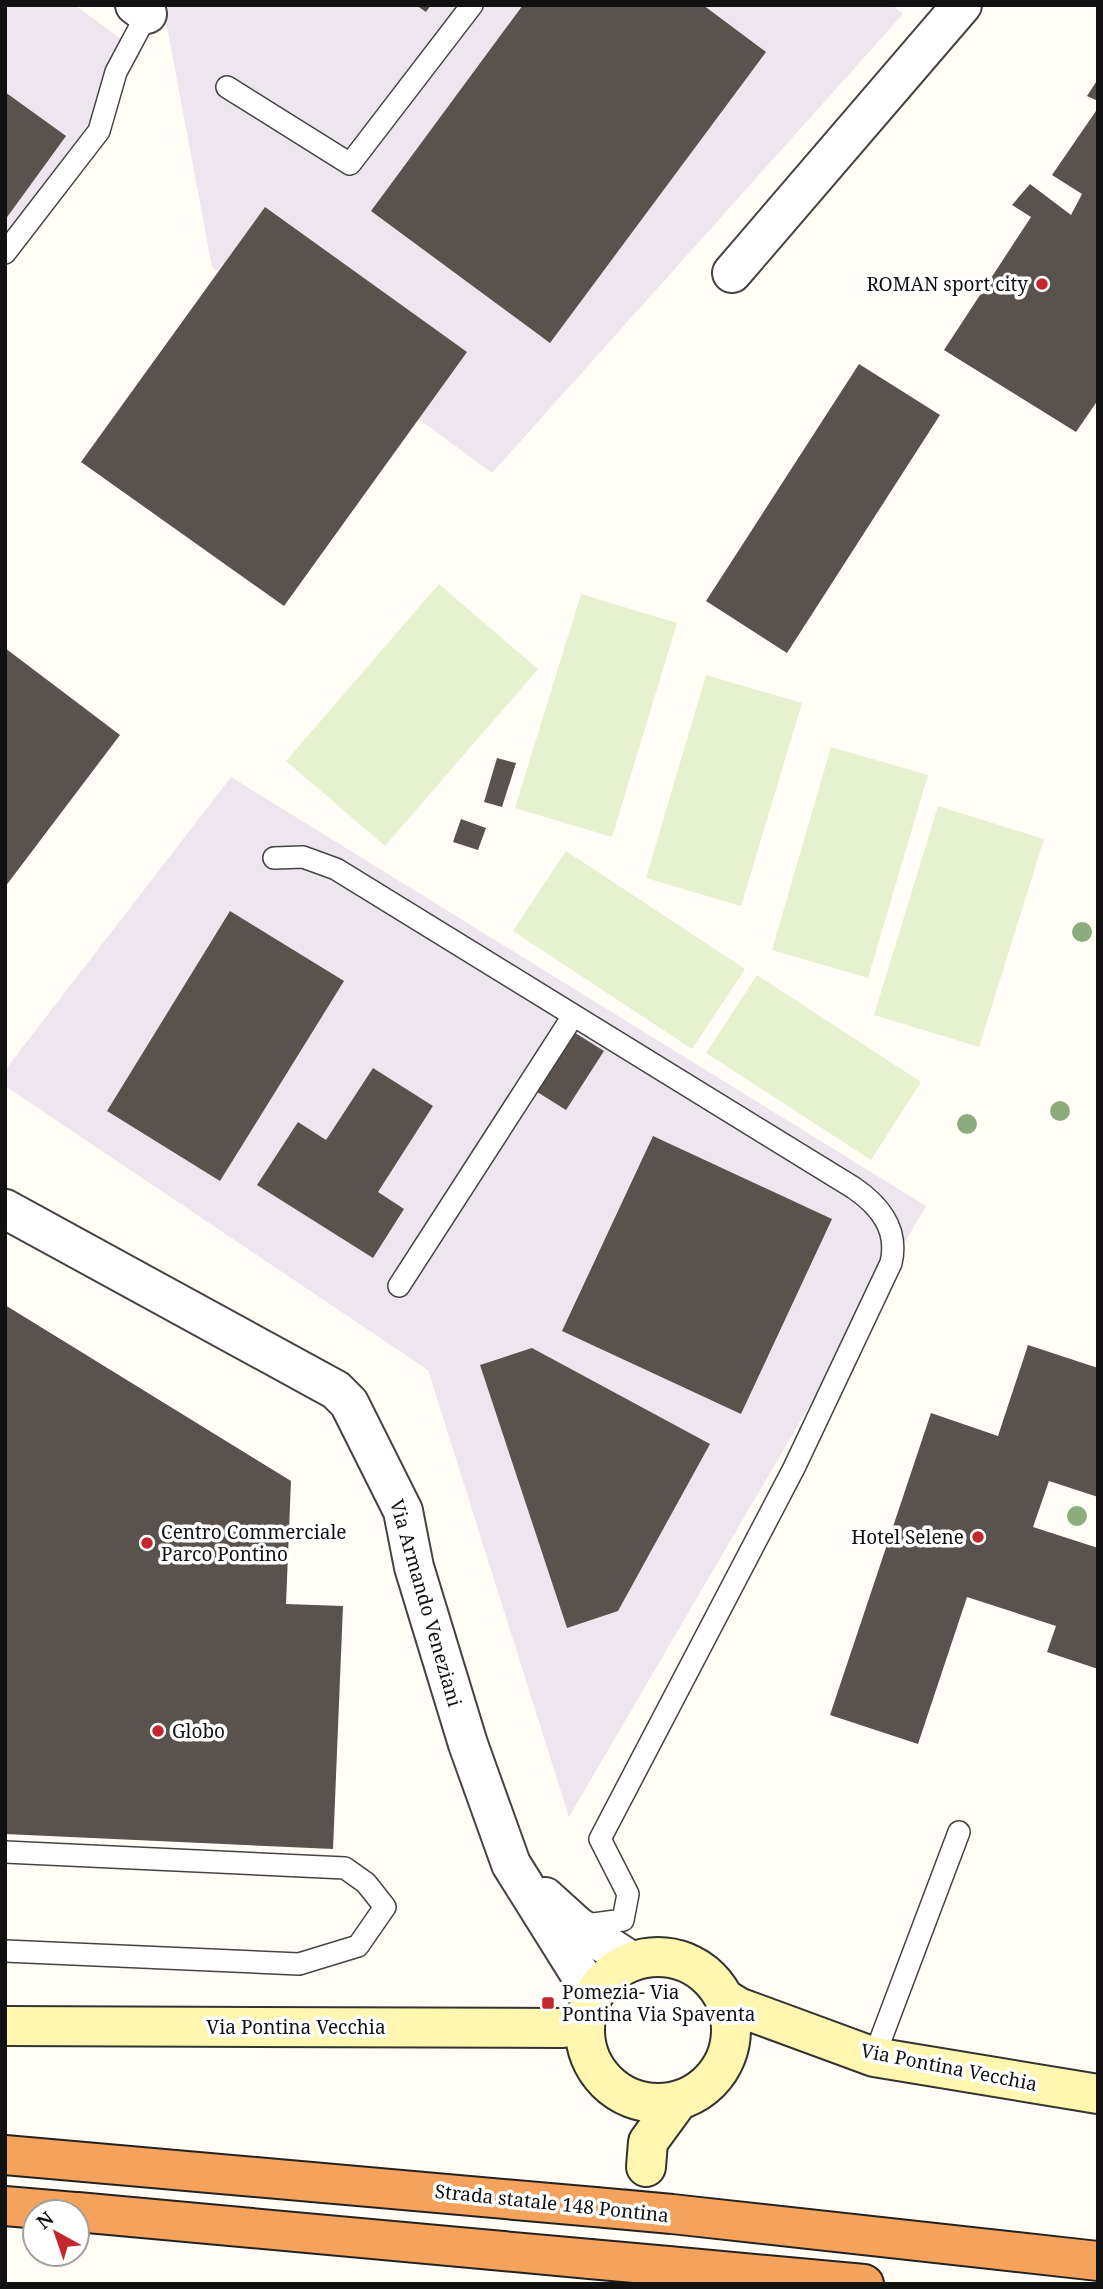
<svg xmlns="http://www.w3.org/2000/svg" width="1103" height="2289" viewBox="0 0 1103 2289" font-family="'Noto Serif',serif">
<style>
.industrial{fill:#eee6ef}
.pitch{fill:#e6f2cf}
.building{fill:#5a524d}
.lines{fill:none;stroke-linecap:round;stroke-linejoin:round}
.secondary-tunnel{stroke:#dbdad3;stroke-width:38;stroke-dasharray:38 19;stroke-linecap:butt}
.lane-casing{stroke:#444;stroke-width:24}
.street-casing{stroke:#444;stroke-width:42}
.secondary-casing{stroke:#333;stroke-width:42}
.highway-casing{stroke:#222;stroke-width:42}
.lane{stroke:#fff;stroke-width:21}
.street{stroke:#fff;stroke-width:38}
.secondary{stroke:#fff6b0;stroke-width:38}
.highway{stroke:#f5a25d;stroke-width:38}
.highway-bridge-casing{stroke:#222;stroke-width:42;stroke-linecap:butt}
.highway-bridge{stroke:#f5a25d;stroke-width:38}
.tree{fill:#8dad7f}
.poi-dot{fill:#c4262e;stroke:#fff;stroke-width:2.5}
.labels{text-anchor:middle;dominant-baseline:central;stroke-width:7;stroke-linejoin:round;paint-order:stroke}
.poi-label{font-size:19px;fill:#111;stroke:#fff;text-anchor:start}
.street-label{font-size:19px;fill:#111;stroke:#fff}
</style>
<rect width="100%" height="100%" fill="#fffdf5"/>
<g class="industrial">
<path d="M 5,5 L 75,5 L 141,54 L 5,237 Z"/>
<path d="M 163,5 L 892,5 L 903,14 L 492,473 L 212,267 Z"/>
<path d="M 231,777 L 926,1206 L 569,1817 L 428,1370 L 5,1086 L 5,1070 Z"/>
</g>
<g class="pitch">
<path d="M 439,584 L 538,669 L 385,846 L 286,761 Z"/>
<path d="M 581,594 L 677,623 L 612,837 L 515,808 Z"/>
<path d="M 706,675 L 802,703 L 741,906 L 646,878 Z"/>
<path d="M 831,747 L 928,775 L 868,978 L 772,950 Z"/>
<path d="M 938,806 L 1044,839 L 979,1047 L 874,1015 Z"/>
<path d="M 566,851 L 745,969 L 692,1049 L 513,931 Z"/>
<path d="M 757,975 L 921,1082 L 871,1160 L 706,1053 Z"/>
</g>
<g class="building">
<path d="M 416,5 L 431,5 L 426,12 Z"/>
<path d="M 523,5 L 703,5 L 766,52 L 550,343 L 371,211 Z"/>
<path d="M 1098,79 L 1098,101 L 1087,96 Z"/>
<path d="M 5,92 L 66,136 L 5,220 Z"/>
<path d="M 1098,108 L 1098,400 L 1076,432 L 944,350 L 1031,217 L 1012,205 L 1030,184 L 1071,215 L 1082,194 L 1052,175 Z"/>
<path d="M 265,207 L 467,352 L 284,606 L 81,462 Z"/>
<path d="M 859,364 L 940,415 L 787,653 L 706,601 Z"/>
<path d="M 5,648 L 120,735 L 5,887 Z"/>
<path d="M 497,758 L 516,763 L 502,807 L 484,802 Z"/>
<path d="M 461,819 L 486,828 L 478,850 L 453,842 Z"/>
<path d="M 230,911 L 344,981 L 220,1181 L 107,1111 Z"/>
<path d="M 572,1031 L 604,1051 L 566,1110 L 534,1090 Z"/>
<path d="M 373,1068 L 433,1106 L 378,1192 L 404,1209 L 373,1258 L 257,1185 L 298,1122 L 326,1140 Z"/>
<path d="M 653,1136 L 832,1219 L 741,1414 L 562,1331 Z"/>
<path d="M 5,1305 L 291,1481 L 286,1604 L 343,1606 L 333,1849 L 5,1834 Z"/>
<path d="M 1028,1345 L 1098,1368 L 1098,1497 L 1049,1481 L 1033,1527 L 1098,1548 L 1098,1669 L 1047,1652 L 1056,1626 L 967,1597 L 918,1744 L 830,1715 L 931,1413 L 998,1436 Z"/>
<path d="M 532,1348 L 710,1444 L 618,1611 L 567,1628 L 480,1365 Z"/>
</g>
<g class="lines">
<path class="secondary-tunnel" d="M 633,2284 L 646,2167"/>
<g class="lane-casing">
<g id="lane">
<path d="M 227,87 L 350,164 L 472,5"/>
<path d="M 5,253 L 99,131 L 116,72 L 147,14"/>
<path d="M 274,858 L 303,857 L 336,869 L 854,1188 C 880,1206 899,1229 891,1263 L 794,1468 L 600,1839 L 628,1894 L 623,1920 L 579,1926"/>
<path d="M 399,1286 L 573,1016"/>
<path d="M 5,1852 L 345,1868 L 366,1883 L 385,1907 L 358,1946 L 299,1964 L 5,1951"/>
<path d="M 874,2057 L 959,1832"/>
</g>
</g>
<g class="street-casing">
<g id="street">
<path d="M 135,5 L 147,14"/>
<path d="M 732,273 L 962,5"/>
<path d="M 5,1209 L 336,1390 L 349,1403 L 403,1511 L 414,1567 L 468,1744 L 511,1864 L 593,1995"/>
<path d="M 545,1897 L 577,1926 L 631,1961"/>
</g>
</g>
<g class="secondary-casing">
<g id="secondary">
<circle cx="658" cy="2030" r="73"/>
<path d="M 725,1999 L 738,2007 L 874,2057 L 1098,2094"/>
<path d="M 5,2026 L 563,2028 L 585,2021"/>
<path d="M 646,2167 L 648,2142 L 678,2101"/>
</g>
</g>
<g class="highway-casing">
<g id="highway">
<path d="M 5,2155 L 595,2207"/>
<path d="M 5,2206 L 75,2212"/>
<path d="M 77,2212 L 590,2259"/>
<path d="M 672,2214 L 1098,2261"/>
<path d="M 668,2266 L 864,2284"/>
</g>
</g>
<use href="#lane" class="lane"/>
<use href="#street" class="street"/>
<use href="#secondary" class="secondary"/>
<use href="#highway" class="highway"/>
<g class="highway-bridge-casing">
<g id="highway-bridge">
<path d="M 595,2207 L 672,2214"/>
<path d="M 590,2259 L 668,2266"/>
</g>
</g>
<use href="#highway-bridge" class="highway-bridge"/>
</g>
<g class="tree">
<circle cx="1082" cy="932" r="10"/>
<circle cx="1060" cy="1111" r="10"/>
<circle cx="967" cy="1124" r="10"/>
<circle cx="1077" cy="1516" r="10"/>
</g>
<g class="poi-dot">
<circle cx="1042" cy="284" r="7"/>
<circle cx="978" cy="1537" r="7"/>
<circle cx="147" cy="1543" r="7"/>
<circle cx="158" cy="1731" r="7"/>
<rect x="541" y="1996" width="14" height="14" rx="3.5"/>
</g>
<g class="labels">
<g class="poi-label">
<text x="1028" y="284" text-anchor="end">ROMAN sport city</text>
<text x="161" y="1532">Centro Commerciale<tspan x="161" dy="22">Parco Pontino</tspan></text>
<text x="964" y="1537" text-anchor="end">Hotel Selene</text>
<text x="172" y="1731">Globo</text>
<text x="562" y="1992">Pomezia- Via<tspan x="562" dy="22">Pontina Via Spaventa</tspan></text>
</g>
<g class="street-label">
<text transform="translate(426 1603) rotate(74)">Via Armando Veneziani</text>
<text x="296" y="2027">Via Pontina Vecchia</text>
<text transform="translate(949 2067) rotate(11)">Via Pontina Vecchia</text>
<text transform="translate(552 2203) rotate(6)">Strada statale 148 Pontina</text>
</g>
</g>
<rect width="1103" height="2289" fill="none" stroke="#111111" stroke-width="14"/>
<g transform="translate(56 2233) rotate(320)"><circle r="33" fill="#ffffff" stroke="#a0a0a0" stroke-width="2"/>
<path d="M0-5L12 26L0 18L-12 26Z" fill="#c4262e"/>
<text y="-10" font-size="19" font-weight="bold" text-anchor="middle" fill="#111111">N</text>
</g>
</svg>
